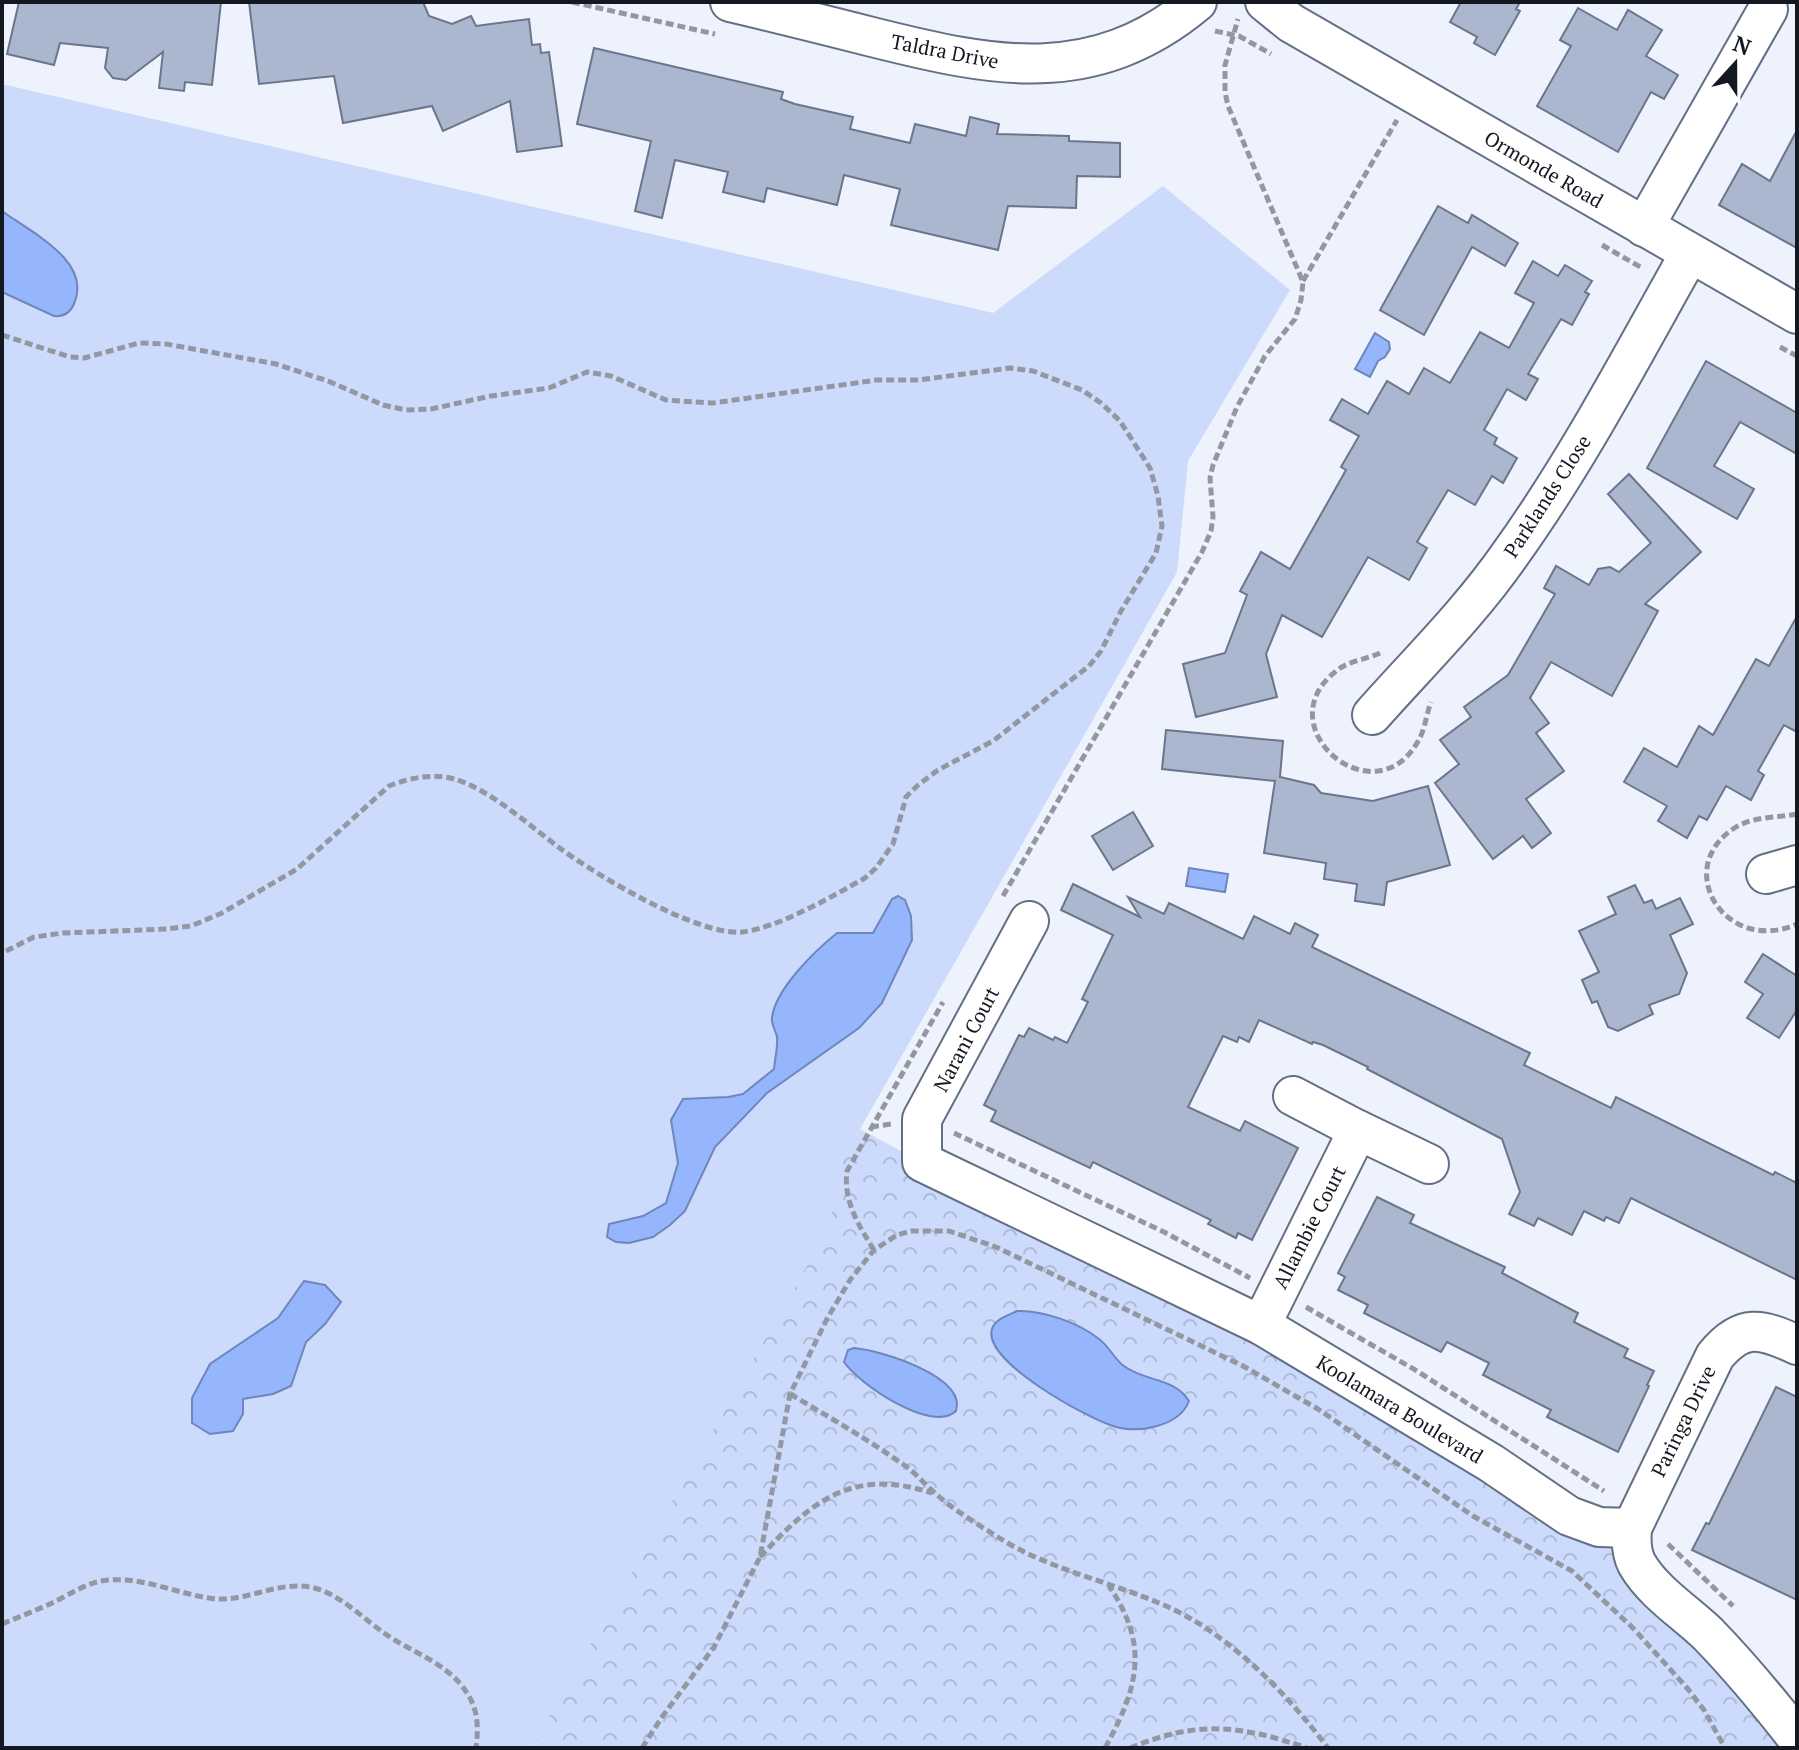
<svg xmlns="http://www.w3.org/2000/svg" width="1799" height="1750" viewBox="0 0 1799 1750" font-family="'PT Serif',serif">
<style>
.green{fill:#ccdbfc}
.forest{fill:url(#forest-crowns)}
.water{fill:#95b5fd;stroke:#6e86bb;stroke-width:2}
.building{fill:#abb6cf;stroke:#6b758c;stroke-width:2}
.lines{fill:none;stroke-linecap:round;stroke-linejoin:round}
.minor-casing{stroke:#646f85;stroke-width:42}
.path{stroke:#9397a1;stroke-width:5;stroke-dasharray:8 4;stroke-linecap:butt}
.minor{stroke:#fff;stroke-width:38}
.labels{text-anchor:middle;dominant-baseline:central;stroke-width:7;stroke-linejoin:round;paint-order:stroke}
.street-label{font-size:20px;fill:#141821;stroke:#fff}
</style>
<defs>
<pattern id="forest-crowns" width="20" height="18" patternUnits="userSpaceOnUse" patternTransform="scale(2)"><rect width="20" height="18" fill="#ccdbfc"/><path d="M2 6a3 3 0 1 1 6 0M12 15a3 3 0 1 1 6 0" fill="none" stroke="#aebbd8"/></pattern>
</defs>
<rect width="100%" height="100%" fill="#edf2fc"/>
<path class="green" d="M 2,84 L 993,313 L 1163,186 L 1290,290 L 1188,461 L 1177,572 L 843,1159 L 828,1229 L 531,1748 L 2,1748 Z"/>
<path class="forest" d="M 860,1129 L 1599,1527 L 1797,1748 L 531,1748 L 828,1229 L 843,1159 Z"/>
<g class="water">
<path d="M 2,211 C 30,232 93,261 74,304 C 70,313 63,317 54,316 L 2,292 Z"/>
<path d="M 1375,333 L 1389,342 L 1390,349 L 1385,357 L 1378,361 L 1370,377 L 1355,369 Z"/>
<path d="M 1189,868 L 1228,874 L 1225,892 L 1186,886 Z"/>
<path d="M 898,896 L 905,900 L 911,916 L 912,940 L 882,1003 L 859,1028 L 767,1093 L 715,1147 L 685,1211 L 670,1225 L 653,1237 L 629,1243 L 616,1242 L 607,1237 L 609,1224 L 643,1216 L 666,1203 L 678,1163 L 671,1120 L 683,1099 L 728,1097 L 743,1094 L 774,1069 C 775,1059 778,1046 777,1037 C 776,1031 771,1024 772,1018 C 775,989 816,950 837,933 L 873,933 L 892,899 Z"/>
<path d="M 304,1281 L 325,1285 L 341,1302 L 325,1324 L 306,1342 L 291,1386 L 273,1394 L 243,1399 L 243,1414 L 233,1431 L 210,1434 L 192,1423 L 192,1398 L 210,1364 L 278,1318 Z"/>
<path d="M 1017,1311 C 1043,1310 1079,1323 1099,1339 C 1109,1346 1114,1359 1124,1366 C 1145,1382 1174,1377 1189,1401 C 1179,1427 1137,1434 1113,1426 C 1087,1418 982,1361 992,1329 C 995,1319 1009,1315 1017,1311 Z"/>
<path d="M 854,1348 C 879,1350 967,1376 956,1411 C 932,1434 859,1384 844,1362 L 848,1350 Z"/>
</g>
<g class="building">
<path d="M 19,2 L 221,2 L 212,85 L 185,82 L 184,91 L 159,88 L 163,52 L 126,80 L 113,78 L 105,68 L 108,48 L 60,43 L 54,65 L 7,54 Z"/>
<path d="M 249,2 L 423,2 L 429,16 L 452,24 L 471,16 L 476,26 L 529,19 L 532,45 L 540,44 L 541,53 L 549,52 L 562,146 L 517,152 L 510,101 L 443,131 L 432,106 L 343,123 L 334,76 L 259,84 Z"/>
<path d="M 1461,2 L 1520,2 L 1516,9 L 1520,11 L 1495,55 L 1474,43 L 1477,37 L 1450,22 Z"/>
<path d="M 1578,8 L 1617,30 L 1628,10 L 1662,30 L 1646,56 L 1678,75 L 1664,99 L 1651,92 L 1618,152 L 1537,106 L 1571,46 L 1560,40 Z"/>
<path d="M 594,48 L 783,92 L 781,99 L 795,104 L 853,117 L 850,129 L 910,143 L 915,124 L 966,136 L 970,117 L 999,124 L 997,134 L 1069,136 L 1069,141 L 1120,143 L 1120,177 L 1077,176 L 1076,208 L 1008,206 L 998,250 L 891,225 L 900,189 L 844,175 L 837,205 L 767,188 L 764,202 L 723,192 L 728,172 L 675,160 L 662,218 L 635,211 L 651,141 L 577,124 Z"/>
<path d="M 1797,130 L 1797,248 L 1719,205 L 1742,164 L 1770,181 Z"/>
<path d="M 1438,206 L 1468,223 L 1472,215 L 1518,243 L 1505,266 L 1472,247 L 1424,335 L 1380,310 Z"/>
<path d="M 1533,261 L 1558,276 L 1565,265 L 1592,281 L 1585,292 L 1589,294 L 1572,325 L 1561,319 L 1528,374 L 1538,379 L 1526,400 L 1507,389 L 1484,430 L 1497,438 L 1494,444 L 1517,458 L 1503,483 L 1492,476 L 1475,505 L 1448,490 L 1417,542 L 1427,548 L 1409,580 L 1368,557 L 1322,637 L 1282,615 L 1266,654 L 1277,697 L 1196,717 L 1183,664 L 1225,653 L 1247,595 L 1240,591 L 1261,552 L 1290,569 L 1346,470 L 1341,467 L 1359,436 L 1330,420 L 1342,399 L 1368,414 L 1387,381 L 1409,394 L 1424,368 L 1450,383 L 1480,332 L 1509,348 L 1534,303 L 1515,293 Z"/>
<path d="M 1706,361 L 1797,413 L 1797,454 L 1740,422 L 1714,466 L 1754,489 L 1737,519 L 1647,468 Z"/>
<path d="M 1629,474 L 1701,552 L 1645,604 L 1658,611 L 1612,696 L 1551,662 L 1530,698 L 1549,723 L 1536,733 L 1564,771 L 1526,799 L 1551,833 L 1532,848 L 1523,836 L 1493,859 L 1435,783 L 1459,764 L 1440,740 L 1471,717 L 1464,707 L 1508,675 L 1555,594 L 1544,588 L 1556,566 L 1589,585 L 1598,569 L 1610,567 L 1619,572 L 1651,543 L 1608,494 Z"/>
<path d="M 1797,616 L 1797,732 L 1784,725 L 1758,771 L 1764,775 L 1751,800 L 1726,786 L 1707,820 L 1699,816 L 1687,838 L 1658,821 L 1667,806 L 1624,782 L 1644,748 L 1677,767 L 1699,726 L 1713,735 L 1756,659 L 1769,666 Z"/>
<path d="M 1166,730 L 1283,741 L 1280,777 L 1314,785 L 1321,793 L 1373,801 L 1428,786 L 1450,865 L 1387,882 L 1384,905 L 1355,901 L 1357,884 L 1324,879 L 1326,863 L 1264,853 L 1275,781 L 1162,769 Z"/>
<path d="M 1133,812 L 1153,846 L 1113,870 L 1092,836 Z"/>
<path d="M 1073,884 L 1140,917 L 1128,897 L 1164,914 L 1169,903 L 1243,939 L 1254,916 L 1290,934 L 1295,923 L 1318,935 L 1312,947 L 1530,1053 L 1524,1065 L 1611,1108 L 1616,1097 L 1773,1175 L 1775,1172 L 1797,1183 L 1797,1280 L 1631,1198 L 1619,1223 L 1606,1217 L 1604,1221 L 1584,1211 L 1572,1235 L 1538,1218 L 1534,1226 L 1509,1214 L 1520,1192 L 1502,1139 L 1367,1069 L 1368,1067 L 1323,1045 L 1313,1042 L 1312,1044 L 1259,1020 L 1249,1042 L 1239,1037 L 1237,1042 L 1223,1036 L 1188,1107 L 1240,1131 L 1245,1121 L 1298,1148 L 1252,1240 L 1238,1233 L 1236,1238 L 1208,1224 L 1211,1220 L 1093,1162 L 1090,1168 L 991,1121 L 996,1111 L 984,1105 L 1019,1035 L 1024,1037 L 1029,1028 L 1053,1040 L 1055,1037 L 1067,1043 L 1088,1002 L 1082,999 L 1113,935 L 1061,910 Z"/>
<path d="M 1635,885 L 1644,903 L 1652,900 L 1656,909 L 1680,898 L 1693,924 L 1670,935 L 1687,973 L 1679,994 L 1649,1005 L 1653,1014 L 1618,1031 L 1608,1027 L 1597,1001 L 1592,1003 L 1582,980 L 1599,972 L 1579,931 L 1616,914 L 1608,897 Z"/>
<path d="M 1763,954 L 1797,976 L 1797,1010 L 1779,1038 L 1747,1018 L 1763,994 L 1745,982 Z"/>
<path d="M 1377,1197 L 1414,1215 L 1410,1223 L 1505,1267 L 1502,1273 L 1578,1313 L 1574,1322 L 1628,1349 L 1624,1357 L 1654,1371 L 1647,1385 L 1649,1386 L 1618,1452 L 1547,1417 L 1551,1410 L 1483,1375 L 1489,1363 L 1447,1342 L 1441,1352 L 1364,1313 L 1368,1305 L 1338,1290 L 1345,1277 L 1338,1273 Z"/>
<path d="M 1776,1387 L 1797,1397 L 1797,1600 L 1692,1550 L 1706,1523 L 1709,1524 Z"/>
</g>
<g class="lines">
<g class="minor-casing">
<g id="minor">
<path d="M 730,2 C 777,13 825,25 872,37 C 992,67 1093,89 1197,2"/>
<path d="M 1265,2 L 1291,23 L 1797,314"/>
<path d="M 1644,227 L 1768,9"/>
<path d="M 1372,715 C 1419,662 1471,611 1511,553 C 1579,458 1633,354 1690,253"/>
<path d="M 1766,874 L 1797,865"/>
<path d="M 1029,921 L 922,1119 L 922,1162 L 1261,1325 L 1491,1463 L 1569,1516 L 1599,1527 L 1632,1528 C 1631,1540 1631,1553 1637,1564 C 1653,1592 1685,1612 1708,1634 C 1740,1667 1769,1702 1797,1738"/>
<path d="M 1358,1130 L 1429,1164"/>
<path d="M 1261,1325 L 1358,1130 L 1293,1096"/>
<path d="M 1632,1528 L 1715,1356 C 1742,1323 1761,1328 1797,1345"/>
</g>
</g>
<g class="path">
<path d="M 572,2 L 715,34"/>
<path d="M 1215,31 L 1239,36 L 1271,54"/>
<path d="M 1602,245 L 1642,268"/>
<path d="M 1303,281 L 1397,120"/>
<path d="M 2,335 L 70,357 L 84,358 L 139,343 L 166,344 L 276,364 L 328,381 L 383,405 L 406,410 L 431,409 L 491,396 L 549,388 L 587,372 L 611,376 L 666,400 L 713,403 L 877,380 L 918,380 L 1010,368 L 1033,371 L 1082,390 L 1101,403 L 1120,421 L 1150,468 L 1158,496 L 1162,526 L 1156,553 L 1121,611 L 1101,651 L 1089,666 L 993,741 L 938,770 L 917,786 L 906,797 L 893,844 L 876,868 L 865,878 C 833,896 778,928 742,932 C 698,936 598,876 561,849 C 531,827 490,789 454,779 C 433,773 409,778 389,786 L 297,869 L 222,913 L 191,926 L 167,929 L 63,933 L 34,937 L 2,953"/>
<path d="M 1780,347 L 1797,356"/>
<path d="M 1380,653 C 1365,660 1347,661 1335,672 C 1266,727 1373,818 1417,743 C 1425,731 1426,715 1431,702"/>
<path d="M 1797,814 C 1777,818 1755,816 1736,827 C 1670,868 1726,956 1797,924"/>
<path d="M 1003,896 L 1202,552 L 1211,531 L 1213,517 L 1210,478 L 1213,465 L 1237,407 L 1265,356 L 1295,319 L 1301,300 L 1303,282 L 1228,106 L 1225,92 L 1225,65 L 1238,19"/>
<path d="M 871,1127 L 891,1124"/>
<path d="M 954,1133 L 1164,1232 L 1250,1278"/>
<path d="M 874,1250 C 859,1226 843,1201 847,1171 L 943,1002"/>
<path d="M 1306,1307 L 1417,1371 L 1604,1491"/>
<path d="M 790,1394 C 829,1417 867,1439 904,1465 C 916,1473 925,1485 936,1494 C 955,1511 979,1525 1001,1539 C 1049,1569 1107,1581 1159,1603 C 1224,1629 1287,1693 1328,1748"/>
<path d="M 1668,1544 L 1733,1606"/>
<path d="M 760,1557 C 812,1501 852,1467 932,1493"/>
<path d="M 2,1624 C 21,1616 40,1609 58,1600 C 75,1591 89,1582 108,1580 C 142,1577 176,1593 209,1598 C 244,1604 275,1581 310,1587 C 340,1593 363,1619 387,1635 C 412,1652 443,1662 462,1686 C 478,1706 479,1724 476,1748"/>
<path d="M 642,1748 L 662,1717 L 714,1647 L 760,1557 L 790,1394 L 828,1317 L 850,1280 L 874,1250 L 897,1235 L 911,1231 L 949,1231 L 996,1247 L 1243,1366 L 1318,1409 L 1473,1516 L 1572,1571 L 1633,1628 L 1688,1689 L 1704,1710 L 1725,1748"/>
<path d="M 1105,1748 C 1138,1688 1150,1646 1109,1586"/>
<path d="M 1130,1748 C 1197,1720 1240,1725 1307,1748"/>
</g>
<use href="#minor" class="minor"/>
</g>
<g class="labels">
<g class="street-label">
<text transform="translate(945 51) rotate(11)">Taldra Drive</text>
<text transform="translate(1544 169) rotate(30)">Ormonde Road</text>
<text transform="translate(1547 496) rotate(-57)">Parklands Close</text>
<text transform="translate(966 1039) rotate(-62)">Narani Court</text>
<text transform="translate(1309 1227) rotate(-63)">Allambie Court</text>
<text transform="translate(1400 1409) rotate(31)">Koolamara Boulevard</text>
<text transform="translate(1683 1421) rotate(-64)">Paringa Drive</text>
</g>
</g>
<rect width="1799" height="1750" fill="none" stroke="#141821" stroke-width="8"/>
<g transform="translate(1735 64) rotate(21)" stroke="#ffffff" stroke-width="6" paint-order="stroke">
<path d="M0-6L14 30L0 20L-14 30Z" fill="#141821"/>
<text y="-12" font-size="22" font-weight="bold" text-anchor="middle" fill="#141821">N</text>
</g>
</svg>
